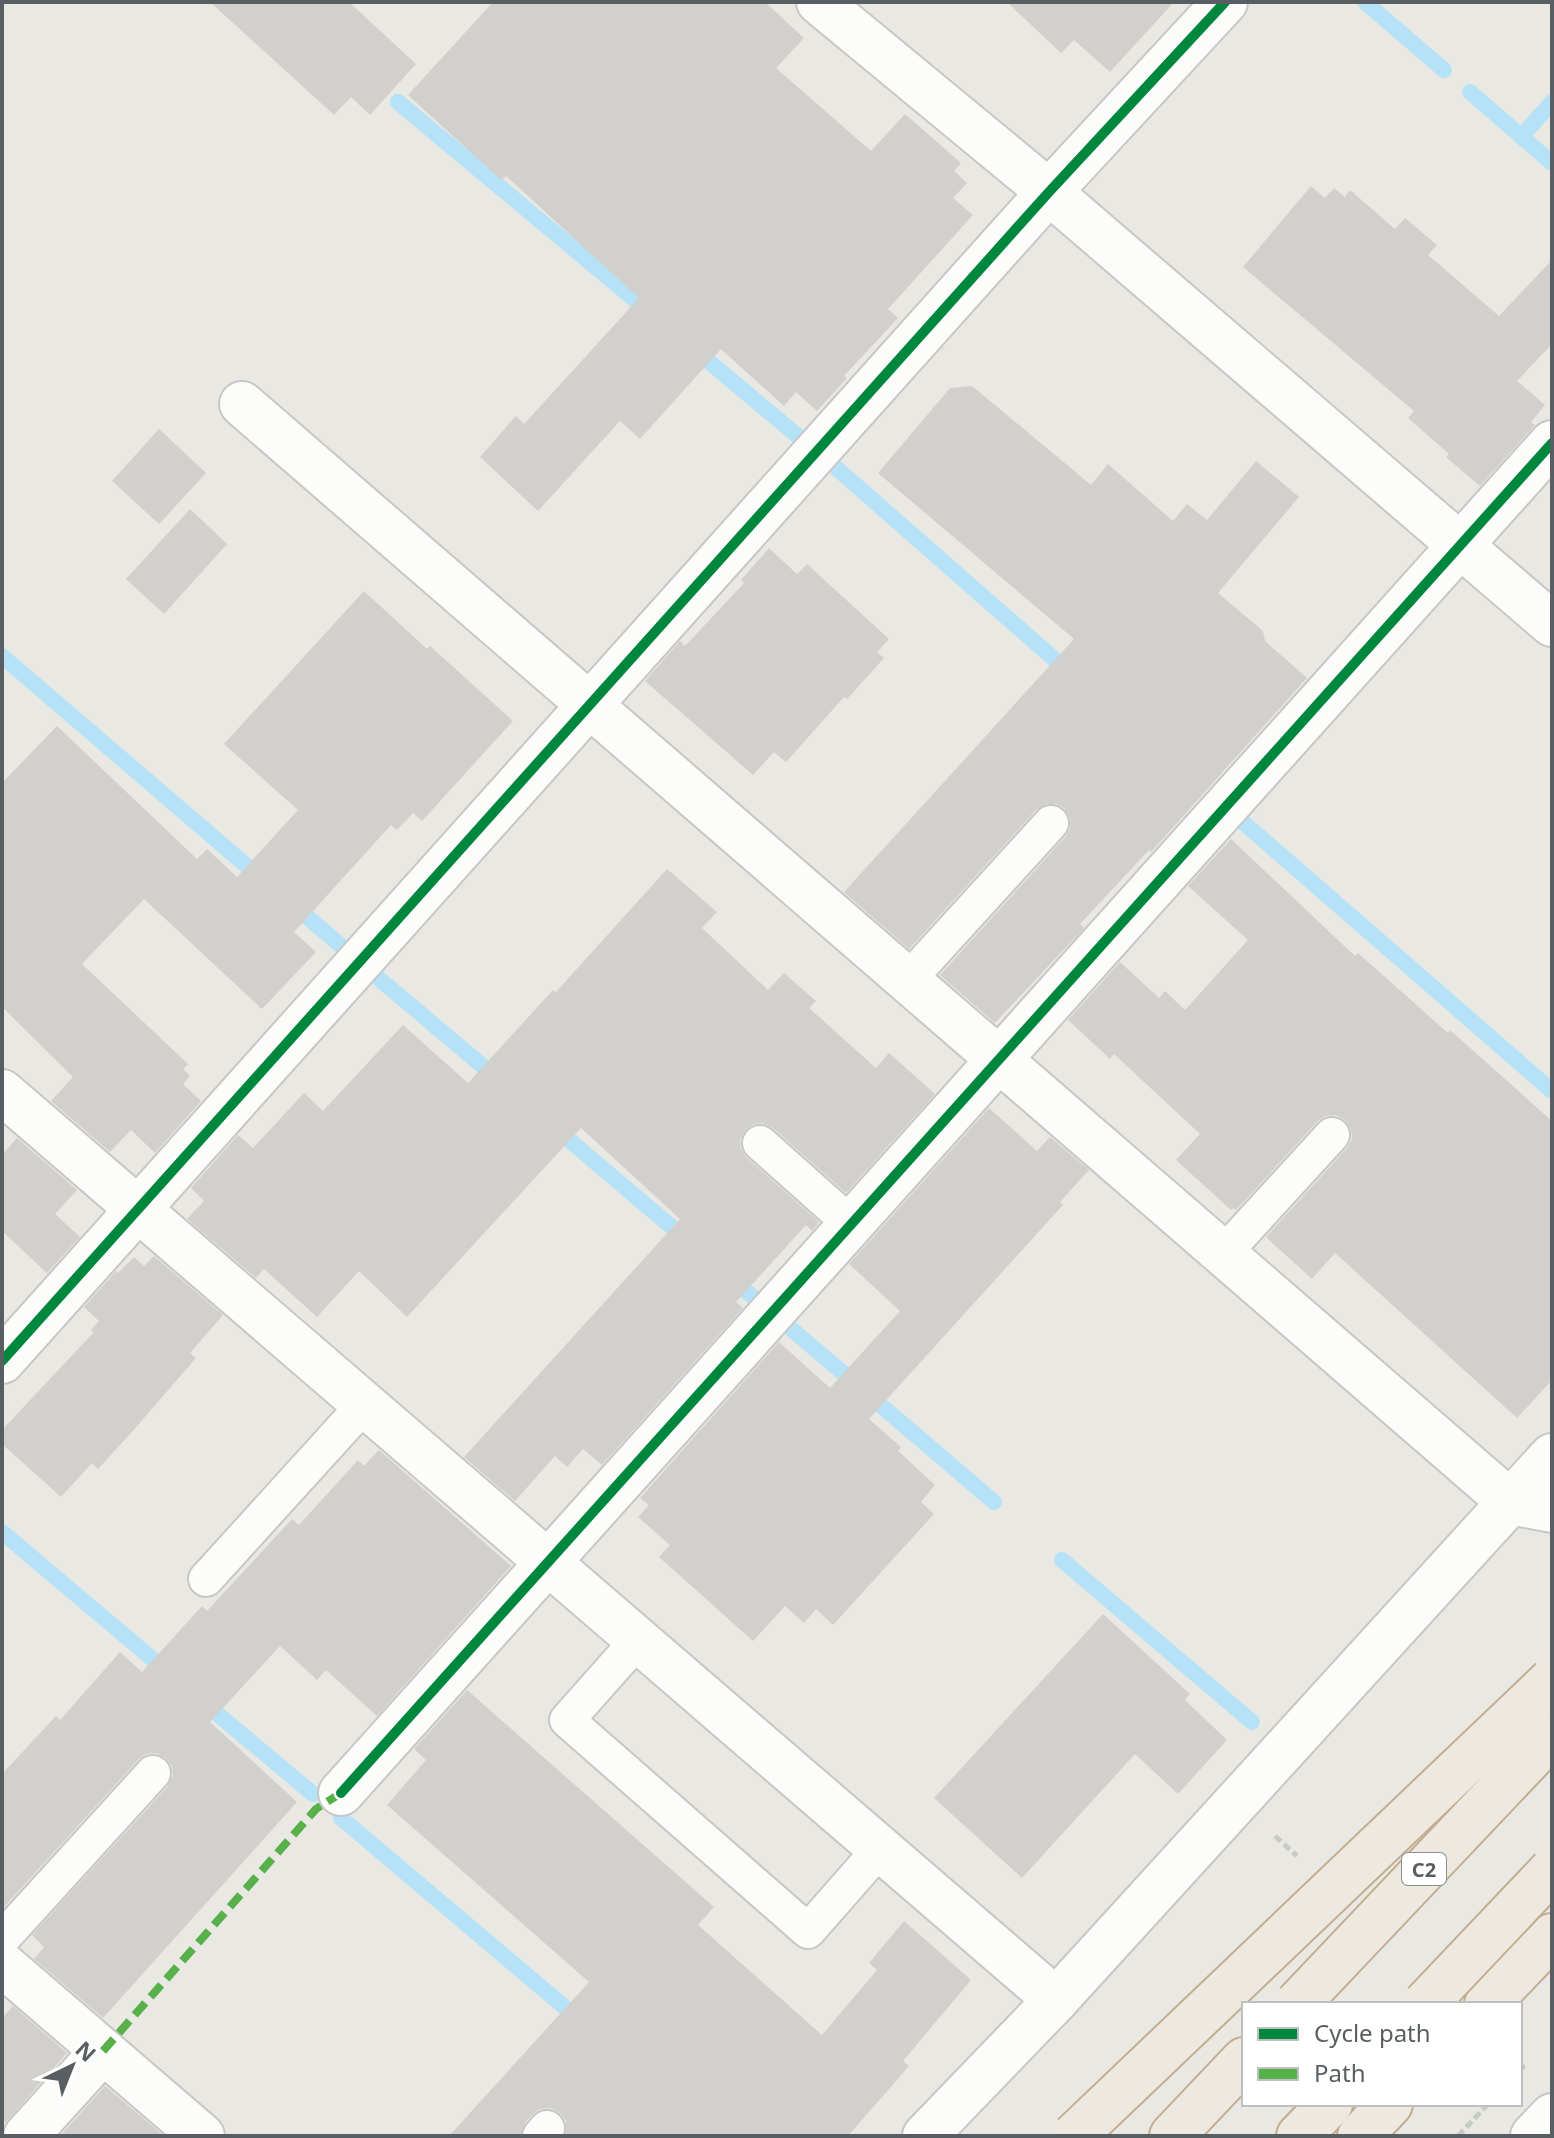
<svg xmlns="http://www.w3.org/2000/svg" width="1554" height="2138" viewBox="0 0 1554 2138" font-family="'Noto Sans',sans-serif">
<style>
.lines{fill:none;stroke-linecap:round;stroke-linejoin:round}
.stream{stroke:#b6e2f7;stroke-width:16}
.building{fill:#d1d0cd}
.lane-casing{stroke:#c6c7c6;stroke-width:38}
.street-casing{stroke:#c6c7c6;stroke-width:48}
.secondary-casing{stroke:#c7c7c7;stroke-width:48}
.highway-casing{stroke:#c2ad90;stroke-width:48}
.path{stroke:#c5cbc7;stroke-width:5;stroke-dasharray:8 4;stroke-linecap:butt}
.lane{stroke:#fcfcfb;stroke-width:34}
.street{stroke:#fcfcfb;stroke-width:44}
.secondary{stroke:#fcfcfb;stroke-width:44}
.highway{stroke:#eee9e0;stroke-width:44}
.highway-bridge-casing{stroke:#c2ad90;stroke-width:48;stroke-linecap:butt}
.highway-bridge{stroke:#eee9e0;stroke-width:44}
.quiet{stroke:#58b04a;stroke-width:8;stroke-dasharray:16 8;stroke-linecap:butt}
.cycleway-casing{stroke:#fff;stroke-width:15}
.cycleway{stroke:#00873e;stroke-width:10}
.labels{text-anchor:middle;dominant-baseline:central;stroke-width:6;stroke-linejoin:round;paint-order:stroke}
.shield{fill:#fff;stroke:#8b8e91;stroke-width:2}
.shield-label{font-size:20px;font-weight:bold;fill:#595e62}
</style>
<rect width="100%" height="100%" fill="#eae8e3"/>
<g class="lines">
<g class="stream">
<path d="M 1365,2 L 1444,70"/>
<path d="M 1470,92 L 1552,163"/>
<path d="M 398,102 L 652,314"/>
<path d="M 1521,137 L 1552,102"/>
<path d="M 694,349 L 806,443"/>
<path d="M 833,465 L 1069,672"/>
<path d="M 2,656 L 262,879"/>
<path d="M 1237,817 L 1552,1091"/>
<path d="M 292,904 L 347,951 L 358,940"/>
<path d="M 377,977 L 498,1079"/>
<path d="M 555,1128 L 687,1240"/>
<path d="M 732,1279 L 752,1296"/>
<path d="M 782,1321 L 994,1502"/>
<path d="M 2,1532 L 169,1673"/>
<path d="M 1062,1560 L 1252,1722"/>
<path d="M 202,1701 L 313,1794"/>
<path d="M 341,1818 L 581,2021"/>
</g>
</g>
<g class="building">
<path d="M 210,2 L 349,2 L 416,64 L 370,115 L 351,97 L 334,115 Z"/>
<path d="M 493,2 L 765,2 L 804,38 L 776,68 L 871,151 L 905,114 L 961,163 L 954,171 L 967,183 L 953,198 L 973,215 L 888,309 L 898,318 L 844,376 L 847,378 L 817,411 L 796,392 L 784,406 L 721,349 L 640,439 L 620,421 L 538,511 L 480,457 L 516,416 L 524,424 L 639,298 L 506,176 L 501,180 L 408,95 Z"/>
<path d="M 1007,2 L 1174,2 L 1110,72 L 1074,40 L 1061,53 Z"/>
<path d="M 1311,186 L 1325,198 L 1334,188 L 1345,197 L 1350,190 L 1395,229 L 1405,218 L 1437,245 L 1428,255 L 1499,316 L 1552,260 L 1552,344 L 1517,381 L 1545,405 L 1531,422 L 1535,425 L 1480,486 L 1446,457 L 1449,454 L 1408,418 L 1414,411 L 1243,267 Z"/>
<path d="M 972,386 L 1091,485 L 1108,464 L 1173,521 L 1187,504 L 1207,520 L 1256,461 L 1299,497 L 1218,593 L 1263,631 L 1265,641 L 1307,678 L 1151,852 L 1149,850 L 1080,924 L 1084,928 L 995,1023 L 940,975 L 1066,836 L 1070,828 L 1070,818 L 1064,808 L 1056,804 L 1046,804 L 1036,810 L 909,949 L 844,892 L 1074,639 L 878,473 L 950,388 Z"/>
<path d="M 159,429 L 206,473 L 159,524 L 112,481 Z"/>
<path d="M 190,509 L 227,544 L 164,614 L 126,579 Z"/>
<path d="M 769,548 L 797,574 L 807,564 L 889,639 L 877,652 L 884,658 L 847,699 L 844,697 L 786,762 L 774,752 L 753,775 L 645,681 L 680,641 L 685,646 L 744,583 L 741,580 Z"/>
<path d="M 364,591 L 427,649 L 430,646 L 513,721 L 422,821 L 413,813 L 397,830 L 391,825 L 294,932 L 316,952 L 262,1009 L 144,899 L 82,964 L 188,1064 L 183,1069 L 190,1076 L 183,1084 L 201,1101 L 155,1153 L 131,1130 L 110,1152 L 51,1101 L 73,1077 L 2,1007 L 2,783 L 57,726 L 197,859 L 207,849 L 237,877 L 298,810 L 224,744 Z"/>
<path d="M 1231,839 L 1355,956 L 1358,953 L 1448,1033 L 1450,1030 L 1552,1121 L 1552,1380 L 1517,1418 L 1335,1253 L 1312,1279 L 1266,1237 L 1347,1148 L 1352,1139 L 1351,1130 L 1345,1120 L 1336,1115 L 1325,1116 L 1318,1121 L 1236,1210 L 1233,1208 L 1231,1210 L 1176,1160 L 1200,1134 L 1114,1054 L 1110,1059 L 1068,1020 L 1120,962 L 1159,998 L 1165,991 L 1185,1010 L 1248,940 L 1188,886 Z"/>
<path d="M 667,869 L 717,912 L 702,928 L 768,990 L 784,973 L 816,1001 L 809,1008 L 876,1068 L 889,1053 L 935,1094 L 846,1193 L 773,1128 L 763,1123 L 754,1124 L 746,1129 L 740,1140 L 741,1149 L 746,1157 L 819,1222 L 812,1231 L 806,1225 L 736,1302 L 743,1308 L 602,1465 L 583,1449 L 567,1467 L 555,1456 L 515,1501 L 464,1457 L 680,1219 L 581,1128 L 407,1317 L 359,1271 L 317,1317 L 264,1269 L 256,1278 L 187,1219 L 204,1201 L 191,1188 L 238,1135 L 253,1148 L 304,1093 L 323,1111 L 403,1025 L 468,1083 L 553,990 L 556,992 Z"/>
<path d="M 989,1108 L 1037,1151 L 1050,1137 L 1089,1170 L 1060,1202 L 1063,1205 L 869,1419 L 901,1447 L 898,1451 L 935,1485 L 921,1502 L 934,1514 L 833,1625 L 816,1609 L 804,1623 L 785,1606 L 753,1641 L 659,1557 L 670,1545 L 638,1517 L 649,1505 L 640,1498 L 779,1342 L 830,1388 L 900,1311 L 849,1264 Z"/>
<path d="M 17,1138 L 77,1190 L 55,1214 L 80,1237 L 47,1273 L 2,1231 L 2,1155 Z"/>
<path d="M 154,1256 L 223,1315 L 190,1353 L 196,1358 L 130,1434 L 98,1469 L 92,1463 L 61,1497 L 2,1444 L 2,1430 L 94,1332 L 91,1330 L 99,1321 L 84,1307 L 116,1271 L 118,1273 L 134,1257 L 144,1266 Z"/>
<path d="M 379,1450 L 511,1566 L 377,1716 L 326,1670 L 317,1680 L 280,1646 L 210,1722 L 297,1802 L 103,2018 L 34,1959 L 44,1947 L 32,1935 L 168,1786 L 173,1776 L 172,1766 L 166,1758 L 156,1753 L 146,1754 L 138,1760 L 3,1908 L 2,1774 L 56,1716 L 60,1720 L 120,1652 L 142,1672 L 202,1606 L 207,1611 L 292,1519 L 299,1525 L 358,1460 L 364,1466 Z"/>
<path d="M 1103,1614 L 1190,1694 L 1185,1700 L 1227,1740 L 1178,1794 L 1135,1754 L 1022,1878 L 934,1798 Z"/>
<path d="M 467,1690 L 714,1907 L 698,1925 L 822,2035 L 877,1970 L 869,1963 L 904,1921 L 971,1980 L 903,2061 L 909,2066 L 848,2136 L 565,2136 L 566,2121 L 560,2113 L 550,2108 L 540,2109 L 532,2115 L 525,2123 L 521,2136 L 449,2136 L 589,1982 L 387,1805 L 426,1760 L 414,1749 Z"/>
<path d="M 13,2006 L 67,2053 L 6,2122 L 2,2119 L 2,2018 Z"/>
<path d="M 105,2086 L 164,2136 L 60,2136 Z"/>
</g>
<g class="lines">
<g class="lane-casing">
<g id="lane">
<path d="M 907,981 L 1051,823"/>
<path d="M 760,1143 L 851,1224"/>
<path d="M 1223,1254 L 1332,1135"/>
<path d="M 206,1579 L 364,1405"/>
<path d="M 638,1640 L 567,1720 L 808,1931 L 880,1849"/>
<path d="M 2,1939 L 153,1773"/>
<path d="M 540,2136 L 547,2128"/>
</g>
</g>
<g class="street-casing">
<g id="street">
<path d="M 242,404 L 1510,1502 L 1552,1510"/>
<path d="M 2,1092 L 1056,2000"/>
<path d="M 2,1361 L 1049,192 L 1225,2"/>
<path d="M 341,1793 L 1552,443"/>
<path d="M 2,1964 L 202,2136"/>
<path d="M 26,2136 L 103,2051"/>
<path d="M 925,2136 L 1056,2000 L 1552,1456"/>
<path d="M 1533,2136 L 1552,2116"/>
</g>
</g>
<g class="secondary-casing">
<path id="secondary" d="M 819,2 L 1049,192 L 1552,624"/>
</g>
<g class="highway-casing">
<g id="highway">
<path d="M 1487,2004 L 1552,1936"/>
<path d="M 1172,2136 L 1244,2060"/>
<path d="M 1299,2136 L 1330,2104"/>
<path d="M 1360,2136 L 1390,2104"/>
</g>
</g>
<g class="path">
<path d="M 1275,1836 L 1297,1856"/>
<path d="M 1520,2064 L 1523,2067 L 1520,2070"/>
<path d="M 1458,2136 L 1488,2104"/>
</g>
<use href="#lane" class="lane"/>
<use href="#street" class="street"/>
<use href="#secondary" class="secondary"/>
<use href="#highway" class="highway"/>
<g class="highway-bridge-casing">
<g id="highway-bridge">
<path d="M 1297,2004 L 1552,1735"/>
<path d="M 1425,2004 L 1552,1870"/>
<path d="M 1074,2136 L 1552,1680"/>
</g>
</g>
<use href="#highway-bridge" class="highway-bridge"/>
<path class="quiet" d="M 103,2051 L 316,1809 L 341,1793"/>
<g class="cycleway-casing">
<g id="cycleway">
<path d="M 2,1361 L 1049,192 L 1225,2"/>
<path d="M 341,1793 L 1552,443"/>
</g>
</g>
<use href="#cycleway" class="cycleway"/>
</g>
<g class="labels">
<rect class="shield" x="1402" y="1853" width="44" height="32" rx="6"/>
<g class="shield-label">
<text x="1424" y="1869">C2</text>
</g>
</g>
<rect width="1554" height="2138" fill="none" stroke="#595e62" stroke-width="8"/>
<rect x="1242" y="2002" width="280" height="104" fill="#ffffff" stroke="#bdbfc0" stroke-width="2"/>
<rect x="1258" y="2028" width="40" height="12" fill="#00873e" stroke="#bdbfc0" stroke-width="2"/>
<text x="1314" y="2042" font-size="24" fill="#595e62">Cycle path</text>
<rect x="1258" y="2068" width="40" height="12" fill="#58b04a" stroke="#bdbfc0" stroke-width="2"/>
<text x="1314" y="2082" font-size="24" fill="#595e62">Path</text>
<g transform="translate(72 2066) rotate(43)" stroke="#ffffff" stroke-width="6" paint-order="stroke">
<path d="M0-6L14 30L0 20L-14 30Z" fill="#595e62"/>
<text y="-12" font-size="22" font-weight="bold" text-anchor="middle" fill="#595e62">N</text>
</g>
</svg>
